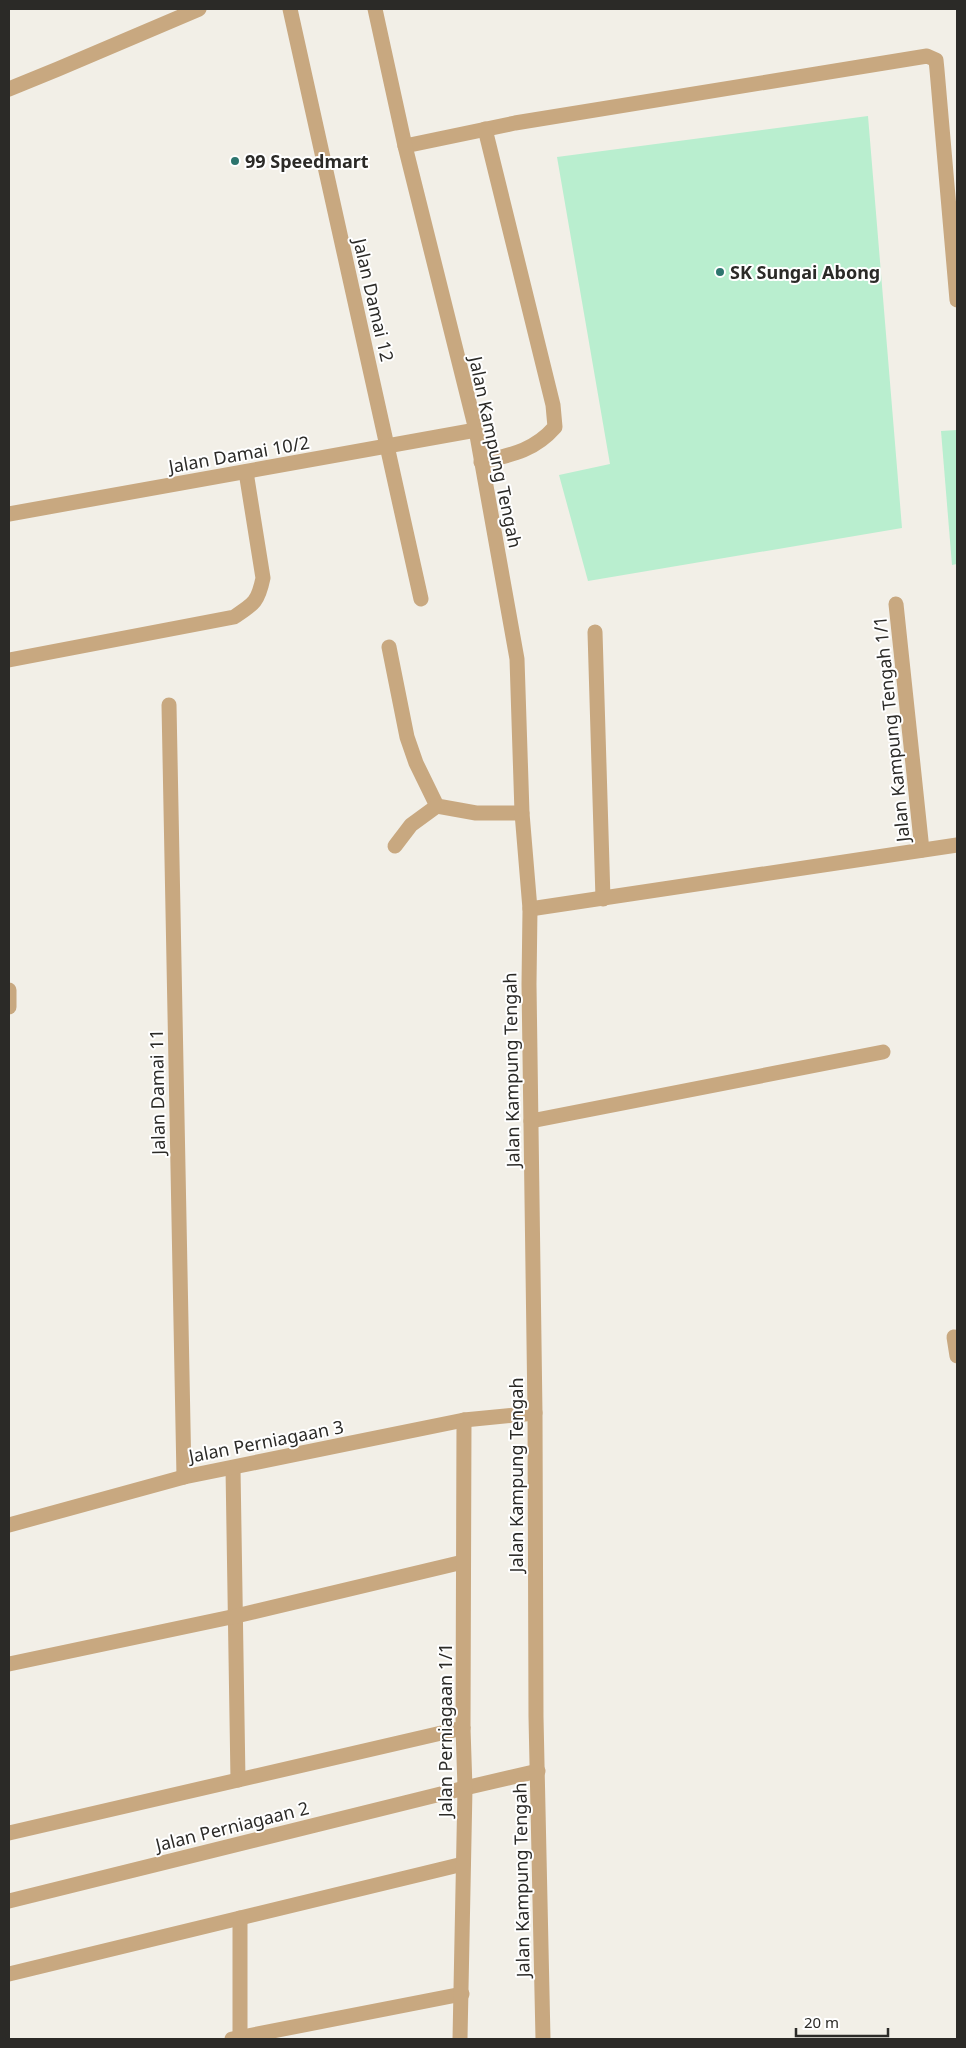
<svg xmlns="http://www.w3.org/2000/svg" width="966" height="2048" viewBox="0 0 966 2048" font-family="'Noto Sans',sans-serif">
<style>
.green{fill:#b9eecf}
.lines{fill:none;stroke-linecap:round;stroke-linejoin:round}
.service{stroke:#c8a880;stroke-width:15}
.minor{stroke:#c8a880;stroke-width:15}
.tertiary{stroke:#c8a880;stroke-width:15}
.poi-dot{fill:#2d756e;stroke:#fff;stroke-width:2}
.labels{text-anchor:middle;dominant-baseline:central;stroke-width:4;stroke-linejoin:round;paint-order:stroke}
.poi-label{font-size:18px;font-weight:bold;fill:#2b2a27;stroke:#fff;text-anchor:start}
.street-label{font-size:18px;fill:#2b2a27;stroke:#fff}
</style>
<rect width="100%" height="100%" fill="#f2efe7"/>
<g class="green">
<path d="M 868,116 L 902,528 L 588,581 L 559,475 L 610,464 L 557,157 Z"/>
<path d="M 957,430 L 957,564 L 952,565 L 941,431 Z"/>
</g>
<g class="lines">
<g class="service">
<path d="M 405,146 L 515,123 L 927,56 L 936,60 L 937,70 L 957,300"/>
<path d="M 481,462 C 511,455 534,451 555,427 L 553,405 L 485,129"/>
<path d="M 389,647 L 407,737 L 416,763 L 437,806 L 476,813 L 522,813"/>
<path d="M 9,660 L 234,617 C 254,604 258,602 263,578 L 246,472"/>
<path d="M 395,846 L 411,825 L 437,806"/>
<path d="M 531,1121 L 883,1052"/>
<path d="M 233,1468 L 238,1780"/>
<path d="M 9,1664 L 236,1616 L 463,1562"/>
<path d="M 465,1788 L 538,1771"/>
<path d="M 232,2039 L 462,1994"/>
<path d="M 240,2039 L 240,1918"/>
</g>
<g class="minor">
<path d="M 290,9 L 421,599"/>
<path d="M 9,89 L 58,69 L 199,9"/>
<path d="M 9,514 L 476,430"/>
<path d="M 896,604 L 922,850"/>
<path d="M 595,632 L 603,899"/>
<path d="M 169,705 L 184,1477"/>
<path d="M 530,909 L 957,845"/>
<path d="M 9,990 L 9,1007"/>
<path d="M 954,1337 L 957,1356"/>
<path d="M 9,1525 L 184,1477 L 464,1420 L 535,1413"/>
<path d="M 9,1833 L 463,1728"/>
<path d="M 9,1901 L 465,1788"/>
<path d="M 9,1974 L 463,1864"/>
<path d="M 460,2039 L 465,1788 L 463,1728 L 464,1420"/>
</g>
<path class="tertiary" d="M 375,9 L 405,146 L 476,430 L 517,659 L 522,813 L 530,909 L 529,984 L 535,1413 L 536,1717 L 543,2039"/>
</g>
<g class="poi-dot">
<circle cx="235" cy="161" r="5"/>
<circle cx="720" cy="272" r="5"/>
</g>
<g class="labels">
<g class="poi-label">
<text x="245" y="161">99 Speedmart</text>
<text x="730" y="272">SK Sungai Abong</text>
</g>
<g class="street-label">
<text transform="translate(374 300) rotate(77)">Jalan Damai 12</text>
<text transform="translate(496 452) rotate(78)">Jalan Kampung Tengah</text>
<text transform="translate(239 454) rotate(-10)">Jalan Damai 10/2</text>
<text transform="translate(891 729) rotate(-96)">Jalan Kampung Tengah 1/1</text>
<text transform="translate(511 1070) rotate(-91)">Jalan Kampung Tengah</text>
<text transform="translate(157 1092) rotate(-91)">Jalan Damai 11</text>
<text transform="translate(266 1441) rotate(-11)">Jalan Perniagaan 3</text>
<text transform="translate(516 1475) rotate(-90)">Jalan Kampung Tengah</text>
<text transform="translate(445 1730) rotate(-90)">Jalan Perniagaan 1/1</text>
<text transform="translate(232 1826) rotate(-14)">Jalan Perniagaan 2</text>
<text transform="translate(521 1880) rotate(-91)">Jalan Kampung Tengah</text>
</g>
</g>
<rect width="966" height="2048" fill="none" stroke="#2b2a27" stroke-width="20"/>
<path d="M796 2028v8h92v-8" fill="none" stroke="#2b2a27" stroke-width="2.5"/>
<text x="804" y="2028" font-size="15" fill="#2b2a27" stroke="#ffffff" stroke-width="4" paint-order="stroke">20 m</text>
</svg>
